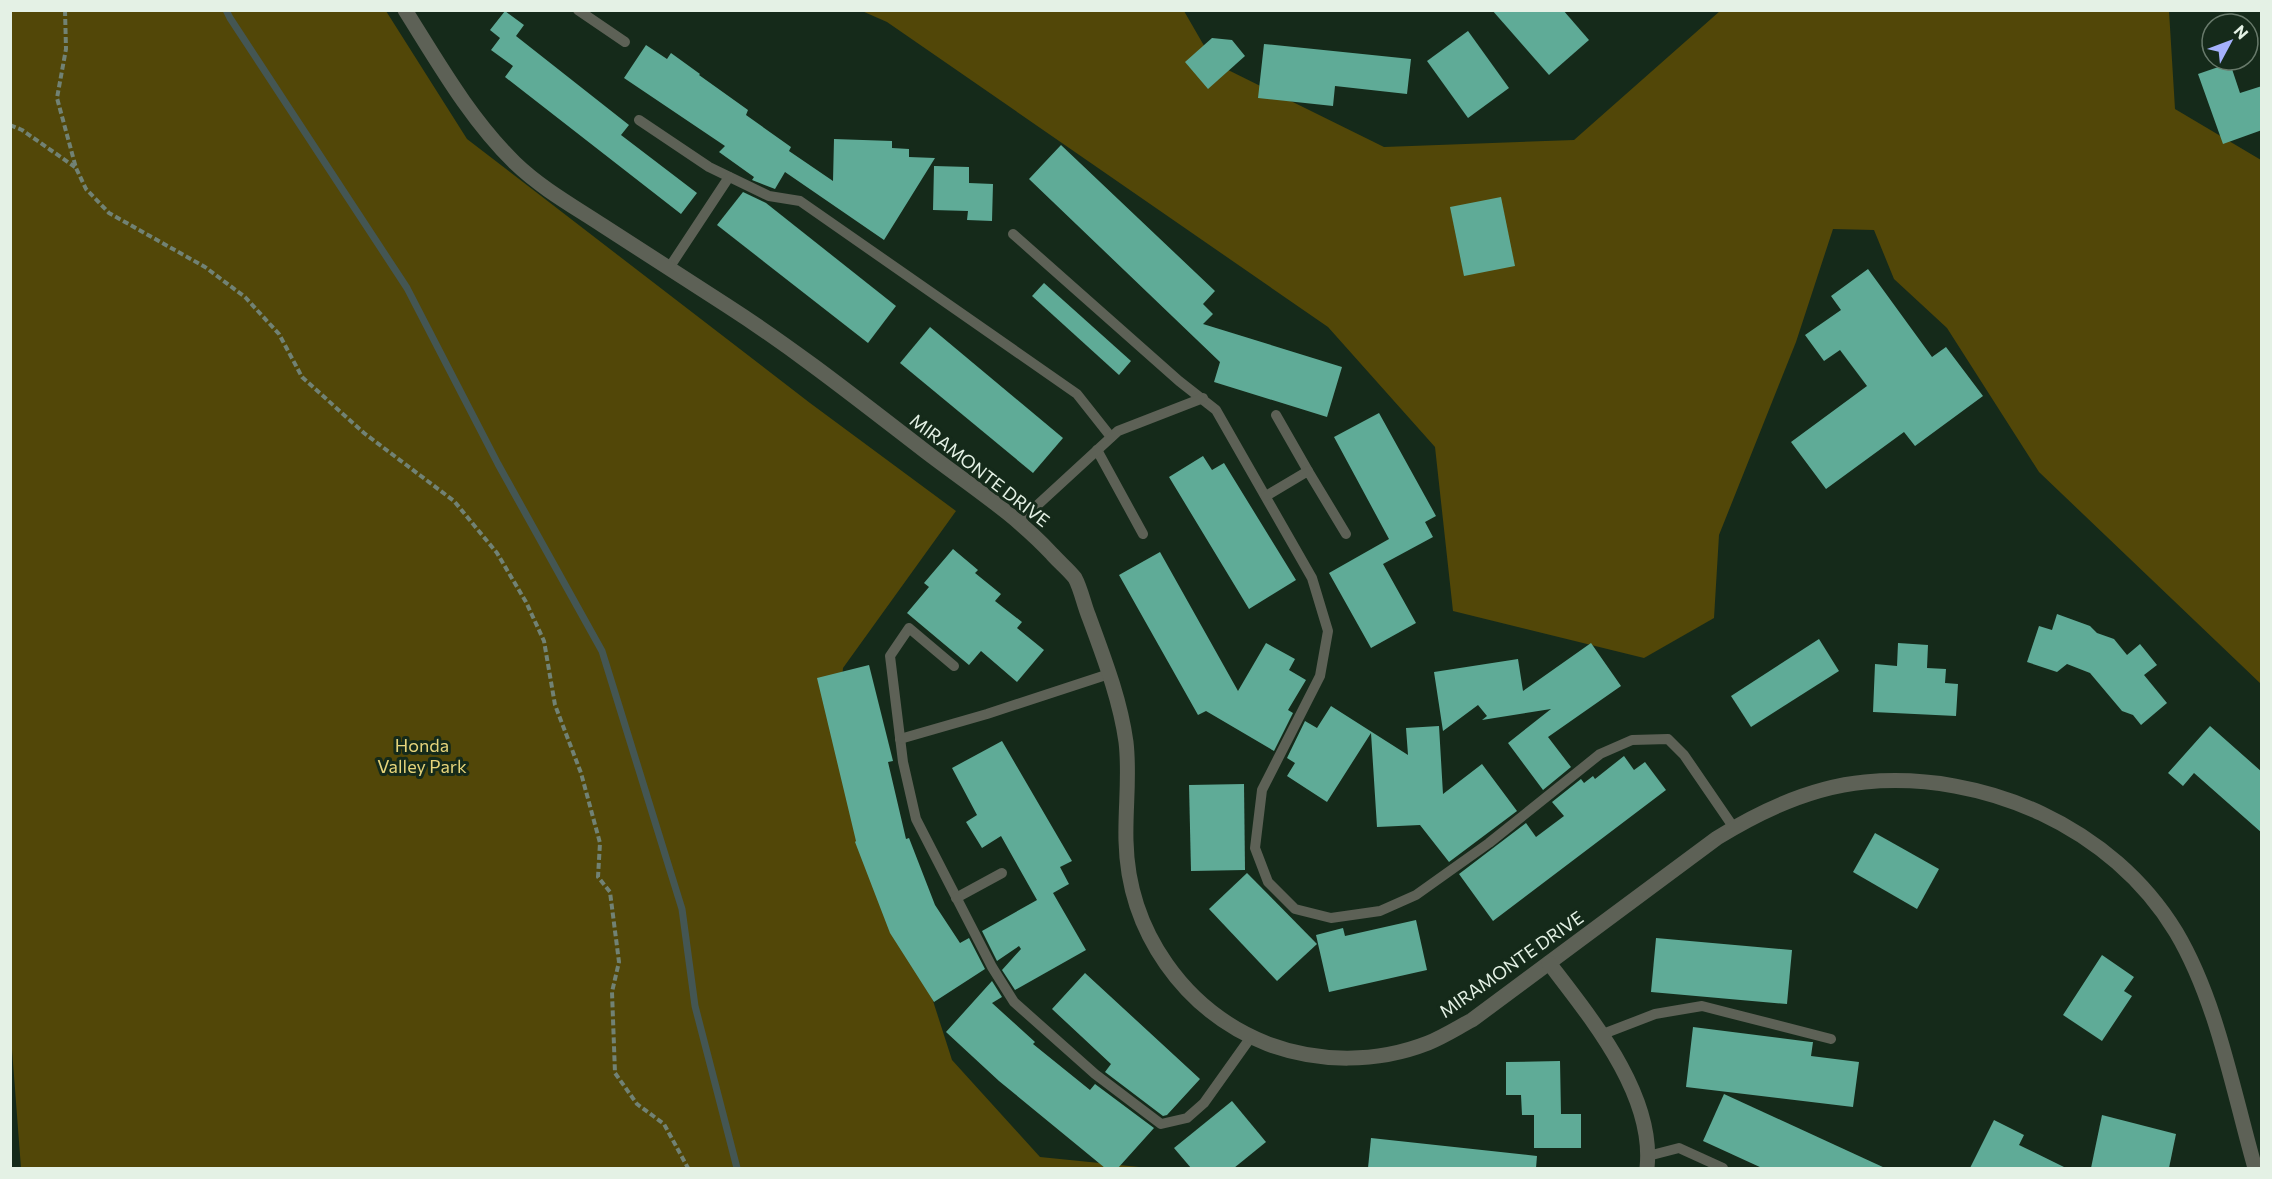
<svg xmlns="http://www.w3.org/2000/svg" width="2272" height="1179" viewBox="0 0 2272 1179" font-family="Commissioner,sans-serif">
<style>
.green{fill:#524708}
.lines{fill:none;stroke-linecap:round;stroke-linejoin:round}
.stream{stroke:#445653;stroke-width:7}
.building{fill:#5fab97}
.path{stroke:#718274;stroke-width:4;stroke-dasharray:6 3;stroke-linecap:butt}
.lane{stroke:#5d6156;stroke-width:10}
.street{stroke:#5d6156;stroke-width:15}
.labels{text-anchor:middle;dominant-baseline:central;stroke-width:6;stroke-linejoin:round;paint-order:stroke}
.street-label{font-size:18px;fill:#e4f1e5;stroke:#152a1a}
.park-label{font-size:18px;fill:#e6d47b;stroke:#152a1a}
</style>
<rect width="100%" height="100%" fill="#152a1a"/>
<g class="green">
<path d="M 10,11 L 386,11 L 467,139 L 810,403 L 956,511 L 843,668 L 839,708 L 952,1060 L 1040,1157 L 1149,1168 L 21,1168 L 10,1023 Z"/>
<path d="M 862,11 L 1184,11 L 1214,63 L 1384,147 L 1574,140 L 1720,11 L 2169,11 L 2175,109 L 2261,160 L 2261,684 L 2039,472 L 1947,328 L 1894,279 L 1874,230 L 1833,229 L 1796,342 L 1719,535 L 1714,618 L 1644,658 L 1453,611 L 1435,447 L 1328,327 L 887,22 Z"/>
</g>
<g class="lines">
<path class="stream" d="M 226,10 L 230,18 L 407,288 L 498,464 L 602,651 L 682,909 L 695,1006 L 737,1168"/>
</g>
<g class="building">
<path d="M 1492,10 L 1563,10 L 1589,40 L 1549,75 Z"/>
<path d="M 505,11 L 524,25 L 516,36 L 629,125 L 621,135 L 697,193 L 681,214 L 505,77 L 513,66 L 491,50 L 500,38 L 490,30 Z"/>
<path d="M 1468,31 L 1509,88 L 1468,118 L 1427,61 Z"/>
<path d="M 1212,38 L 1232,40 L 1245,56 L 1208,89 L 1185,62 Z"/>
<path d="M 1264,44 L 1411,59 L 1407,94 L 1335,86 L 1333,106 L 1258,98 Z"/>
<path d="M 646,45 L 667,59 L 671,53 L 700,74 L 699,75 L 748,110 L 746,115 L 791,147 L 789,151 L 833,181 L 834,139 L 892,141 L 892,148 L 909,149 L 909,157 L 935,158 L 884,240 L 785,172 L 775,189 L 752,180 L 754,177 L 719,152 L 725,146 L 624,78 Z"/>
<path d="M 2230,63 L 2240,93 L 2262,86 L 2262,130 L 2223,144 L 2198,74 Z"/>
<path d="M 1061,145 L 1215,291 L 1203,304 L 1213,314 L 1203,324 L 1342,367 L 1327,417 L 1214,382 L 1220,362 L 1029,179 Z"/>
<path d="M 934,166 L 969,167 L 969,183 L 993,184 L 992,221 L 967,220 L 968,211 L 933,210 Z"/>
<path d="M 743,192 L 766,203 L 896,306 L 868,343 L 717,225 Z"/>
<path d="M 1501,197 L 1515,266 L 1464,276 L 1450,207 Z"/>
<path d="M 1868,269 L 1932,357 L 1946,347 L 1983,396 L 1915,446 L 1904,432 L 1826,489 L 1791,442 L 1867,386 L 1840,350 L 1824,361 L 1805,335 L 1841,310 L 1831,296 Z"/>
<path d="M 1044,283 L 1131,361 L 1119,375 L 1032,296 Z"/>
<path d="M 930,327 L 1063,438 L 1033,473 L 900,363 Z"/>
<path d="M 1379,413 L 1436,516 L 1425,522 L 1433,537 L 1383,564 L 1416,623 L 1371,648 L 1329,573 L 1389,539 L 1334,437 Z"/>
<path d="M 1203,456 L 1212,470 L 1224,463 L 1296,580 L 1249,609 L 1169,477 Z"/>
<path d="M 953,549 L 978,570 L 975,573 L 1001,594 L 995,601 L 1022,622 L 1017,628 L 1044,650 L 1017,682 L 981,651 L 969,665 L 907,613 L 929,587 L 924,583 Z"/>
<path d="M 1160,552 L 1238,691 L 1266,643 L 1295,659 L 1289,670 L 1306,680 L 1288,710 L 1293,713 L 1274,751 L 1206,711 L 1198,715 L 1119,575 Z"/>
<path d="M 2057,614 L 2090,626 L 2097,633 L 2114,639 L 2127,655 L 2140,644 L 2157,665 L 2144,675 L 2167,703 L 2141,725 L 2133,715 L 2122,711 L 2090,673 L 2067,664 L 2057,672 L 2027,662 L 2039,626 L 2052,630 Z"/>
<path d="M 1819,639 L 1839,671 L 1751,727 L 1731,696 Z"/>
<path d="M 1591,643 L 1621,686 L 1548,737 L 1571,767 L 1543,790 L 1508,743 L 1551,709 L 1482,720 L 1487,716 L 1478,705 L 1443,731 L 1434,672 L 1518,659 L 1523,691 Z"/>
<path d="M 1898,643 L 1928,645 L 1927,668 L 1946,669 L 1945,683 L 1958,684 L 1956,716 L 1873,712 L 1875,664 L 1897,666 Z"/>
<path d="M 869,665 L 893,761 L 888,762 L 906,839 L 909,838 L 935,905 L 960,943 L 969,938 L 985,969 L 934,1002 L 890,933 L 855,842 L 856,841 L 817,678 Z"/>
<path d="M 1331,706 L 1408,755 L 1406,728 L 1439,726 L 1443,794 L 1482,764 L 1517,811 L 1449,862 L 1420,825 L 1377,827 L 1371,733 L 1327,802 L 1287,776 L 1295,763 L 1287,758 L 1305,721 L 1317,728 Z"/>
<path d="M 2210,726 L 2262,772 L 2262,833 L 2194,773 L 2183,786 L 2168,773 Z"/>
<path d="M 1002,741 L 1072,861 L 1060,867 L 1069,884 L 1053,893 L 1086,950 L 1015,990 L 1002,970 L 1021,949 L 1019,946 L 997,961 L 982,931 L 1037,900 L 1001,836 L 982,848 L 966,822 L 977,815 L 952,768 Z"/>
<path d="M 1624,756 L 1634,770 L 1645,762 L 1666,790 L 1493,921 L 1459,874 L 1526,823 L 1536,837 L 1564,816 L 1552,802 L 1581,779 L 1584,783 L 1593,776 L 1595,779 Z"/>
<path d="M 1244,784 L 1245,870 L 1191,871 L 1189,785 Z"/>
<path d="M 1875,833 L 1939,869 L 1917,909 L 1853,872 Z"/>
<path d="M 1247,873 L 1317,944 L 1277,981 L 1209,909 Z"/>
<path d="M 1416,920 L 1427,970 L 1329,992 L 1316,935 L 1343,928 L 1345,936 Z"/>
<path d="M 1656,938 L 1792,950 L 1787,1004 L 1651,992 Z"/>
<path d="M 2102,955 L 2134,977 L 2124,991 L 2132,996 L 2102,1041 L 2063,1015 Z"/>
<path d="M 1085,973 L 1200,1079 L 1167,1115 L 1163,1116 L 1105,1072 L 1111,1064 L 1052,1009 Z"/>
<path d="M 992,981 L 1002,997 L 992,1003 L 1035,1042 L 1033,1044 L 1090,1090 L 1095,1084 L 1154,1128 L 1118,1168 L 1105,1168 L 999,1081 L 946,1032 Z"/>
<path d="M 1693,1027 L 1811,1042 L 1813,1042 L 1811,1056 L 1859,1062 L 1853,1107 L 1686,1087 Z"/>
<path d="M 1560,1061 L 1561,1114 L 1581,1114 L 1581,1148 L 1534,1148 L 1534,1115 L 1522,1115 L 1521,1095 L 1506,1095 L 1506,1062 Z"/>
<path d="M 1724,1094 L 1885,1168 L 1762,1168 L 1703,1141 Z"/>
<path d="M 1232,1101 L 1266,1142 L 1234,1168 L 1191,1168 L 1174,1148 Z"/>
<path d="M 2102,1115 L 2176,1134 L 2169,1168 L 2091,1168 Z"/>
<path d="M 1994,1120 L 2024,1135 L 2019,1145 L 2066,1168 L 1970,1168 Z"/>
<path d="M 1371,1138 L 1537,1156 L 1536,1168 L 1368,1168 Z"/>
</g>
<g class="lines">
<g class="path">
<path d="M 65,10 L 66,49 L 57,98 L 76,168 L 86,189 L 109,213 L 205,267 L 245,297 L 279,334 L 302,377 L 364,433 L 454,501 L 497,553 L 526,602 L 544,641 L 555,705 L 581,773 L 600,843 L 598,877 L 610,892 L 619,962 L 612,992 L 615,1073 L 637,1104 L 664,1124 L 688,1168"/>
<path d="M 10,125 L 22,130 L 75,167"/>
</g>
<g class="lane">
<path d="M 578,10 L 625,42"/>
<path d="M 639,120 L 709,167 L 769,196 L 800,201 L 1077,394 L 1111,437"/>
<path d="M 1013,234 L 1179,381 L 1216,410 L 1312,578 L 1328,631 L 1320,676 L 1262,790 L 1255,848 L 1268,882 L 1295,909 L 1331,918 L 1380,911 L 1416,895 L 1489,843 L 1600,754 L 1632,740 L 1668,739 L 1684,755 L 1734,828"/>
<path d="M 669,268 L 729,177"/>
<path d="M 1276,415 L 1308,471"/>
<path d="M 1097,450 L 1143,534"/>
<path d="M 1266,496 L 1308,471 L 1346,534"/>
<path d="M 1019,522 L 1118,431 L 1203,398"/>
<path d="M 954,666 L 909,628 L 890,656 L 903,762 L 916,819 L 992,967 L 1014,1002 L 1095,1074 L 1161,1124 L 1187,1118 L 1204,1103 L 1251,1037"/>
<path d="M 900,739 L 987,714 L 1109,674"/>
<path d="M 956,898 L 1002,873"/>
<path d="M 1603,1034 L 1655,1014 L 1702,1006 L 1831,1039"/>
<path d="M 1648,1156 L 1679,1148 L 1723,1168"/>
</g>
<g class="street">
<path d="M 405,10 C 439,64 470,119 515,163 C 541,188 573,206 602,225 C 644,252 685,279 726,305 C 796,350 860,401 925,451 C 968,484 1015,514 1052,554 C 1059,562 1069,570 1075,578 C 1081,589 1084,605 1089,617 C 1104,658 1120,699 1126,742 C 1130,776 1125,808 1126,841 C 1128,931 1184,1011 1268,1044 C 1319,1063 1377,1063 1428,1043 C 1443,1037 1457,1028 1472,1020 L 1717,838 C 1762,810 1811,787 1865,782 C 1985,771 2112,827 2176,932 C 2217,1001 2233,1091 2255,1168"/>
<path d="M 1549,963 C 1591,1018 1655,1095 1647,1168"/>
</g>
</g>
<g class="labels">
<g class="street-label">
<text transform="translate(980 470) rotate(38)">MIRAMONTE DRIVE</text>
<text transform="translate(1511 964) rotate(-35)">MIRAMONTE DRIVE</text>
</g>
<g class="park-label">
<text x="422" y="745">Honda<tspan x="422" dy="21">Valley Park</tspan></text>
</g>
</g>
<rect width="2272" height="1179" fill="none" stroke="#e4f1e5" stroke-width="24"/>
<g transform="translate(2230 42) rotate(49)"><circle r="28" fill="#152a1a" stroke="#687a6b" stroke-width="1.5"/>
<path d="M0-4.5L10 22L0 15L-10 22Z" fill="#a5b1fc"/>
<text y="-9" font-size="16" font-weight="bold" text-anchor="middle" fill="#e4f1e5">N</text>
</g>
</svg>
